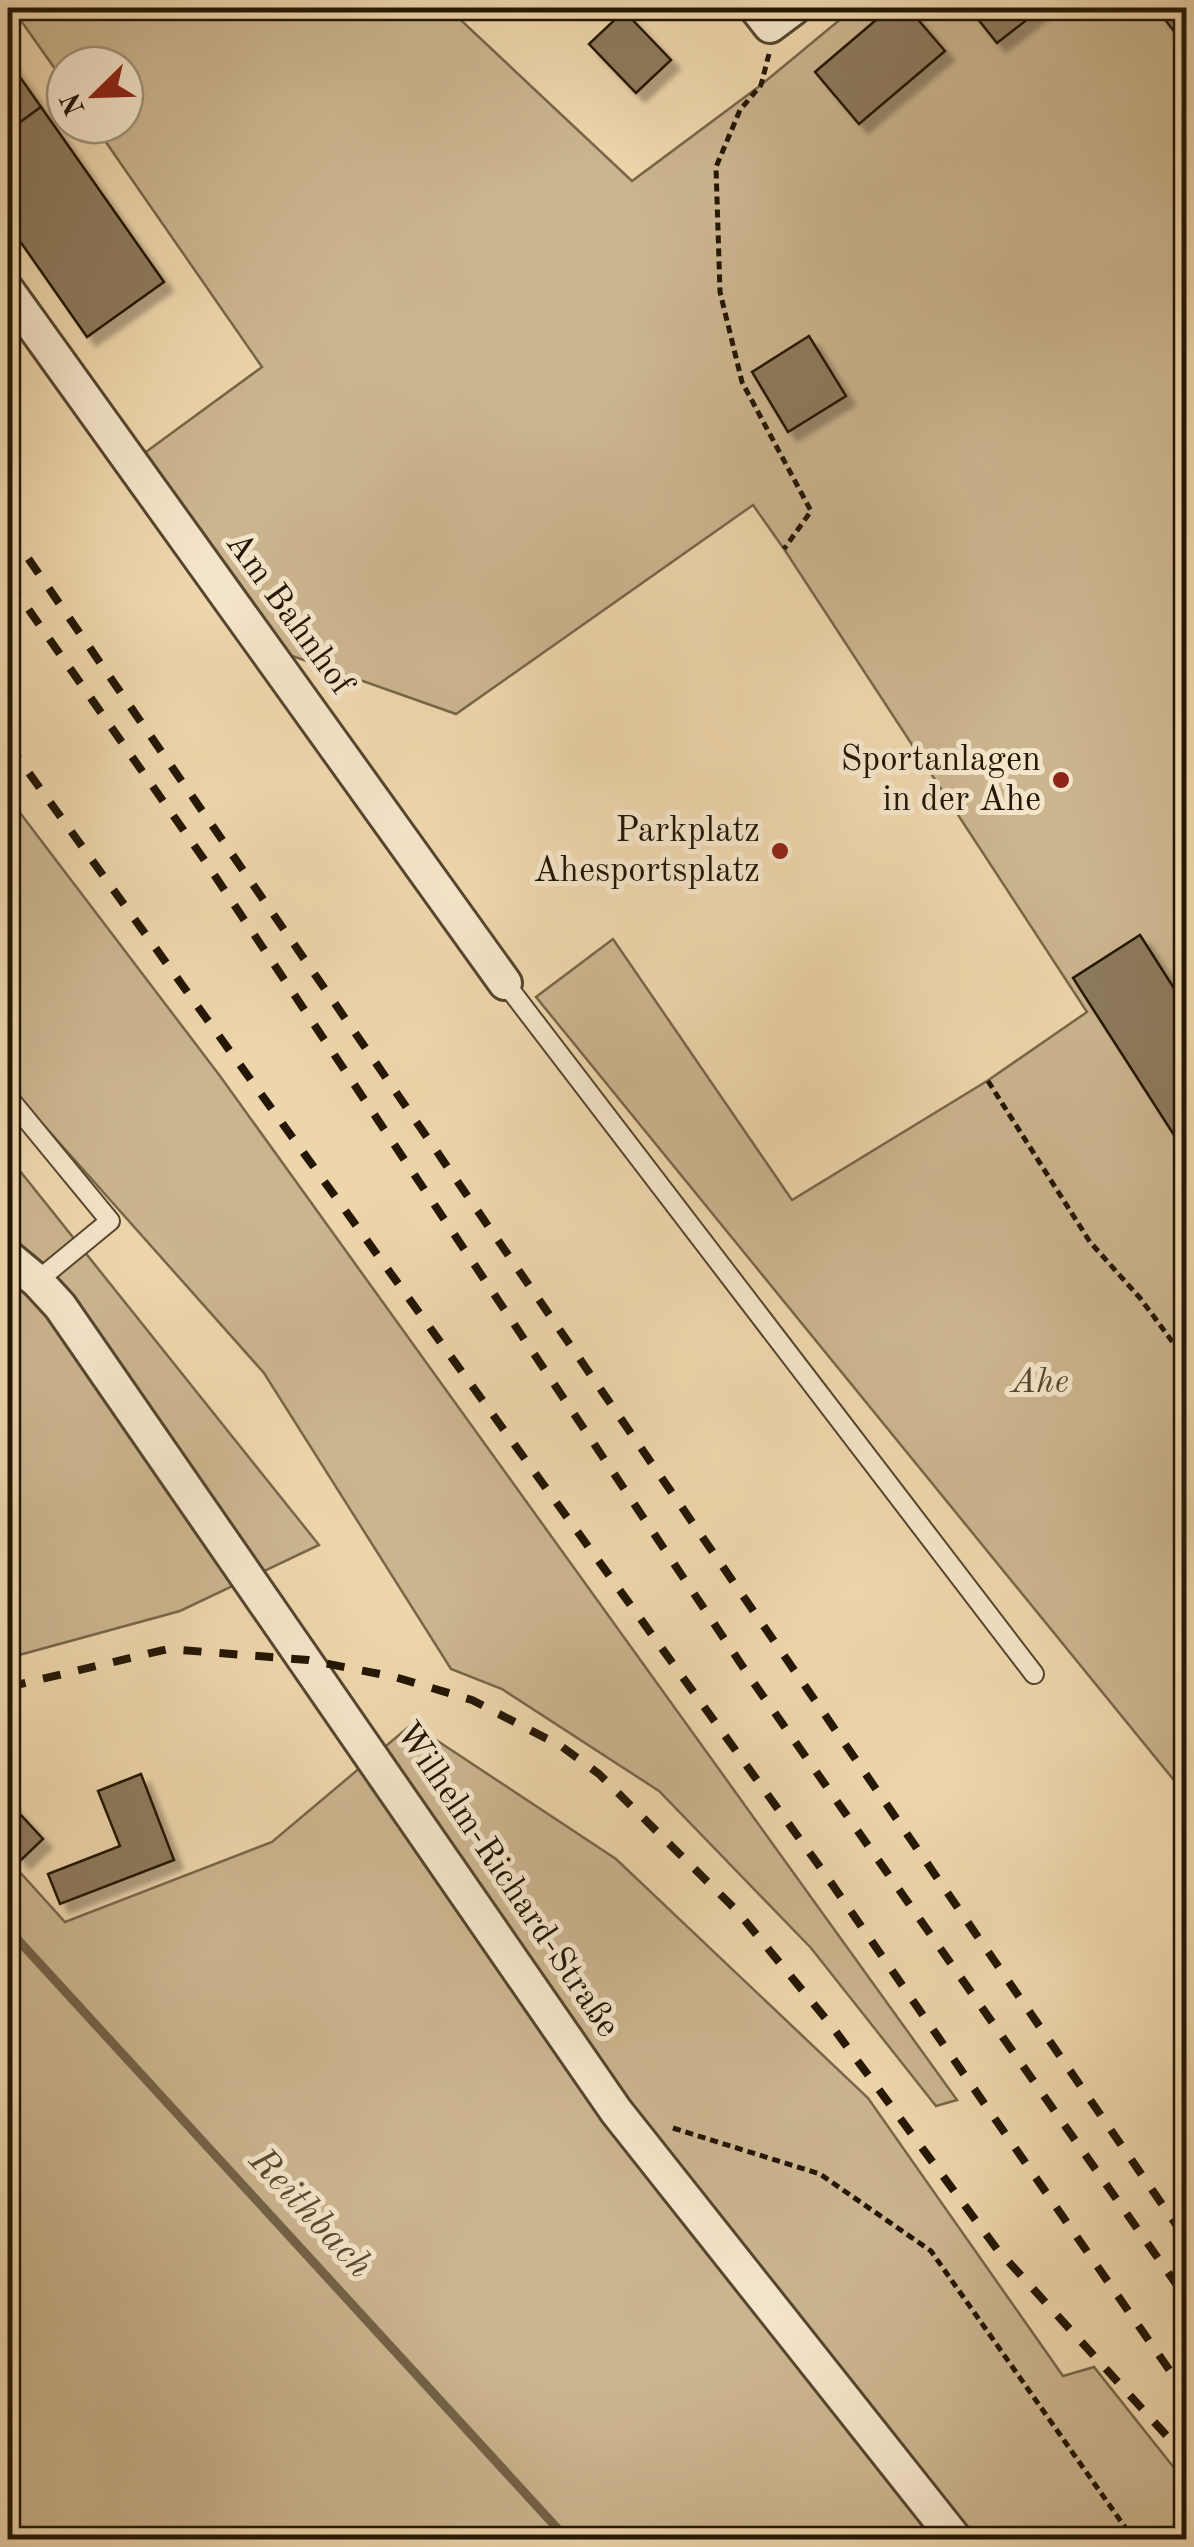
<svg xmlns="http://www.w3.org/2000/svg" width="1194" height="2547" viewBox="0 0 1194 2547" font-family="'Old Standard TT',serif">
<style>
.green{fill:#cbb58f;stroke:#77664a;stroke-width:2.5}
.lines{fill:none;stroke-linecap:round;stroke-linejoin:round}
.stream{stroke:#736247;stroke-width:9}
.building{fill:#8d7a5b;stroke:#231604;stroke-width:2.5;filter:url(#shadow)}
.service-casing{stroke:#56462e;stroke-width:22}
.minor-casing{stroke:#56462e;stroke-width:38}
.path{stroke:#231604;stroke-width:5;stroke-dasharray:8 5;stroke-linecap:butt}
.service{stroke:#f4e4c9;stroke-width:18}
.minor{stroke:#f4e4c9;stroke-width:32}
.rail{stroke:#231604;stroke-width:8;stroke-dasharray:18 18;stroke-linecap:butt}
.poi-dot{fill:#8f2418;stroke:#f4e4c9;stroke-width:4}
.labels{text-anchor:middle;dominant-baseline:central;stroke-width:10;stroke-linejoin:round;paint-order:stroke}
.street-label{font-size:35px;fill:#231604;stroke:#f4e4c9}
.poi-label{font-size:35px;fill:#231604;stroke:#f4e4c9;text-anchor:end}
.park-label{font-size:35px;font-style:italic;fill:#55462e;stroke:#f4e4c9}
.water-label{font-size:38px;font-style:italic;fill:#594930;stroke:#f4e4c9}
</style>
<defs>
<filter id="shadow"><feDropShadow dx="9" dy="9" stdDeviation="2.5" flood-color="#0004"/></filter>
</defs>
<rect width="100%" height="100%" fill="#eed6ac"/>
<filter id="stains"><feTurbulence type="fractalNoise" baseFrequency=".002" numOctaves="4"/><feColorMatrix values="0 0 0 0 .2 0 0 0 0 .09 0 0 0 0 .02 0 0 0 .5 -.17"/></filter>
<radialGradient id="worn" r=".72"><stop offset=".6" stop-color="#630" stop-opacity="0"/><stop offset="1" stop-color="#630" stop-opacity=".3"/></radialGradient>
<g class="green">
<path d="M 12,8 L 448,8 L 632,181 L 761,85 L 854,8 L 1186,8 L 1186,1795 L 536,997 L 613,939 L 792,1200 L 987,1081 L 1087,1012 L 784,549 L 753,505 L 456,714 L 278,651 L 139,457 L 262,367 L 94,125 L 125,125 L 125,65 L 65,65 L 65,83 Z"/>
<path d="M 8,797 L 220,1076 L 957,2100 L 936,2106 L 811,1948 L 659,1791 L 502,1689 L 451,1669 L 264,1373 L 8,1085 Z"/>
<path d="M 8,1156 L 319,1545 L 180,1611 L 8,1658 Z"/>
<path d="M 412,1724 L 616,1859 L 868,2098 L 1063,2376 L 1094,2367 L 1186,2483 L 1186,2539 L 8,2539 L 8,1859 L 65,1922 L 272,1842 Z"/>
</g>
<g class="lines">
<path class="stream" d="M 8,1929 L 568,2540"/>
</g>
<g class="building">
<path d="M 890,8 L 908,8 L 945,51 L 859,124 L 815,72 Z"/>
<path d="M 969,8 L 1042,8 L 997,43 Z"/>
<path d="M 1156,8 L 1186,8 L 1186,34 L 1180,39 Z"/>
<path d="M 624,11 L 671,60 L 636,93 L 589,44 Z"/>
<path d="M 8,60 L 41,107 L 8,131 Z"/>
<path d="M 41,107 L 164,282 L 87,337 L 8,224 L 8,178 L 11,175 L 8,170 L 8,131 Z"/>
<path d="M 809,336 L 846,396 L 788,432 L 752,372 Z"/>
<path d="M 1140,935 L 1186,1007 L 1186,1147 L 1183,1149 L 1073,978 Z"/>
<path d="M 141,1774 L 174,1860 L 60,1904 L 48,1874 L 120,1846 L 98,1791 Z"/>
<path d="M 8,1801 L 43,1839 L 21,1860 L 8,1845 Z"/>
</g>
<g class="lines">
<g class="service-casing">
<g id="service">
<path d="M 505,983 L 1034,1674"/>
<path d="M 8,1097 L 110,1221 L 37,1281"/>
</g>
</g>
<g class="minor-casing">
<g id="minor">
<path d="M 756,8 L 770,26 L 794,8"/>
<path d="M 8,291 L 505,983"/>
<path d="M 8,1257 L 37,1281 L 60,1306 L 616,2111 L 956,2540"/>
</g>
</g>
<g class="path">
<path d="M 769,54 L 761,85 L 740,110 L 716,167 L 720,292 L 742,382 L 811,511 L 784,549"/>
<path d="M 988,1081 L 1090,1242 L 1140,1298 L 1186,1360"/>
<path d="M 673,2128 L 820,2174 L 931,2251 L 1134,2540"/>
</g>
<use href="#service" class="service"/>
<use href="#minor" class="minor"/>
<g class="rail">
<path d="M 8,529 L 1186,2239"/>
<path d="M 8,580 L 203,858 L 751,1679 L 1186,2298"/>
<path d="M 8,744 L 825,1874 L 1186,2394"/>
<path d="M 8,1687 L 168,1649 L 308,1660 L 395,1677 L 472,1700 L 561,1746 L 599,1774 L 737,1911 L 831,2025 L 997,2249 L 1186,2457"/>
</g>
</g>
<g class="poi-dot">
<circle cx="1061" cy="780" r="10"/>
<circle cx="780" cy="851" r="10"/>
</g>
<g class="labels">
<g class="street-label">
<text transform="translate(289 614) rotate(54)">Am Bahnhof</text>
<text transform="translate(507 1880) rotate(56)">Wilhelm-Richard-Straße</text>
</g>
<g class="poi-label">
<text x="1041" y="760">Sportanlagen<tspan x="1041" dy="40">in der Ahe</tspan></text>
<text x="760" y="831">Parkplatz<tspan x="760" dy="40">Ahesportsplatz</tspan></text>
</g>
<g class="park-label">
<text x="1040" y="1382">Ahe</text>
</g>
<g class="water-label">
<text transform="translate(310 2214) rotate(47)">Reithbach</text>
</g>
</g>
<rect width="1194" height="2547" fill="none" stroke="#eed6ac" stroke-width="40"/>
<rect x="10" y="10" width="1174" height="2527" fill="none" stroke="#231604" stroke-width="5"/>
<rect x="20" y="20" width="1154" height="2507" fill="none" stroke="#231604" stroke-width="2.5"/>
<g transform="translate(95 95) rotate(247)"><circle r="48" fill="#f4e4c9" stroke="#a0927a" stroke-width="2.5"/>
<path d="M0-8L18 38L0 25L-18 38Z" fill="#8f2418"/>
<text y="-15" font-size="28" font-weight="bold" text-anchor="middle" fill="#231604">N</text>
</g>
<rect width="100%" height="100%" filter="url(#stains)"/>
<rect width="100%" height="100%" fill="url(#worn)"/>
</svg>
